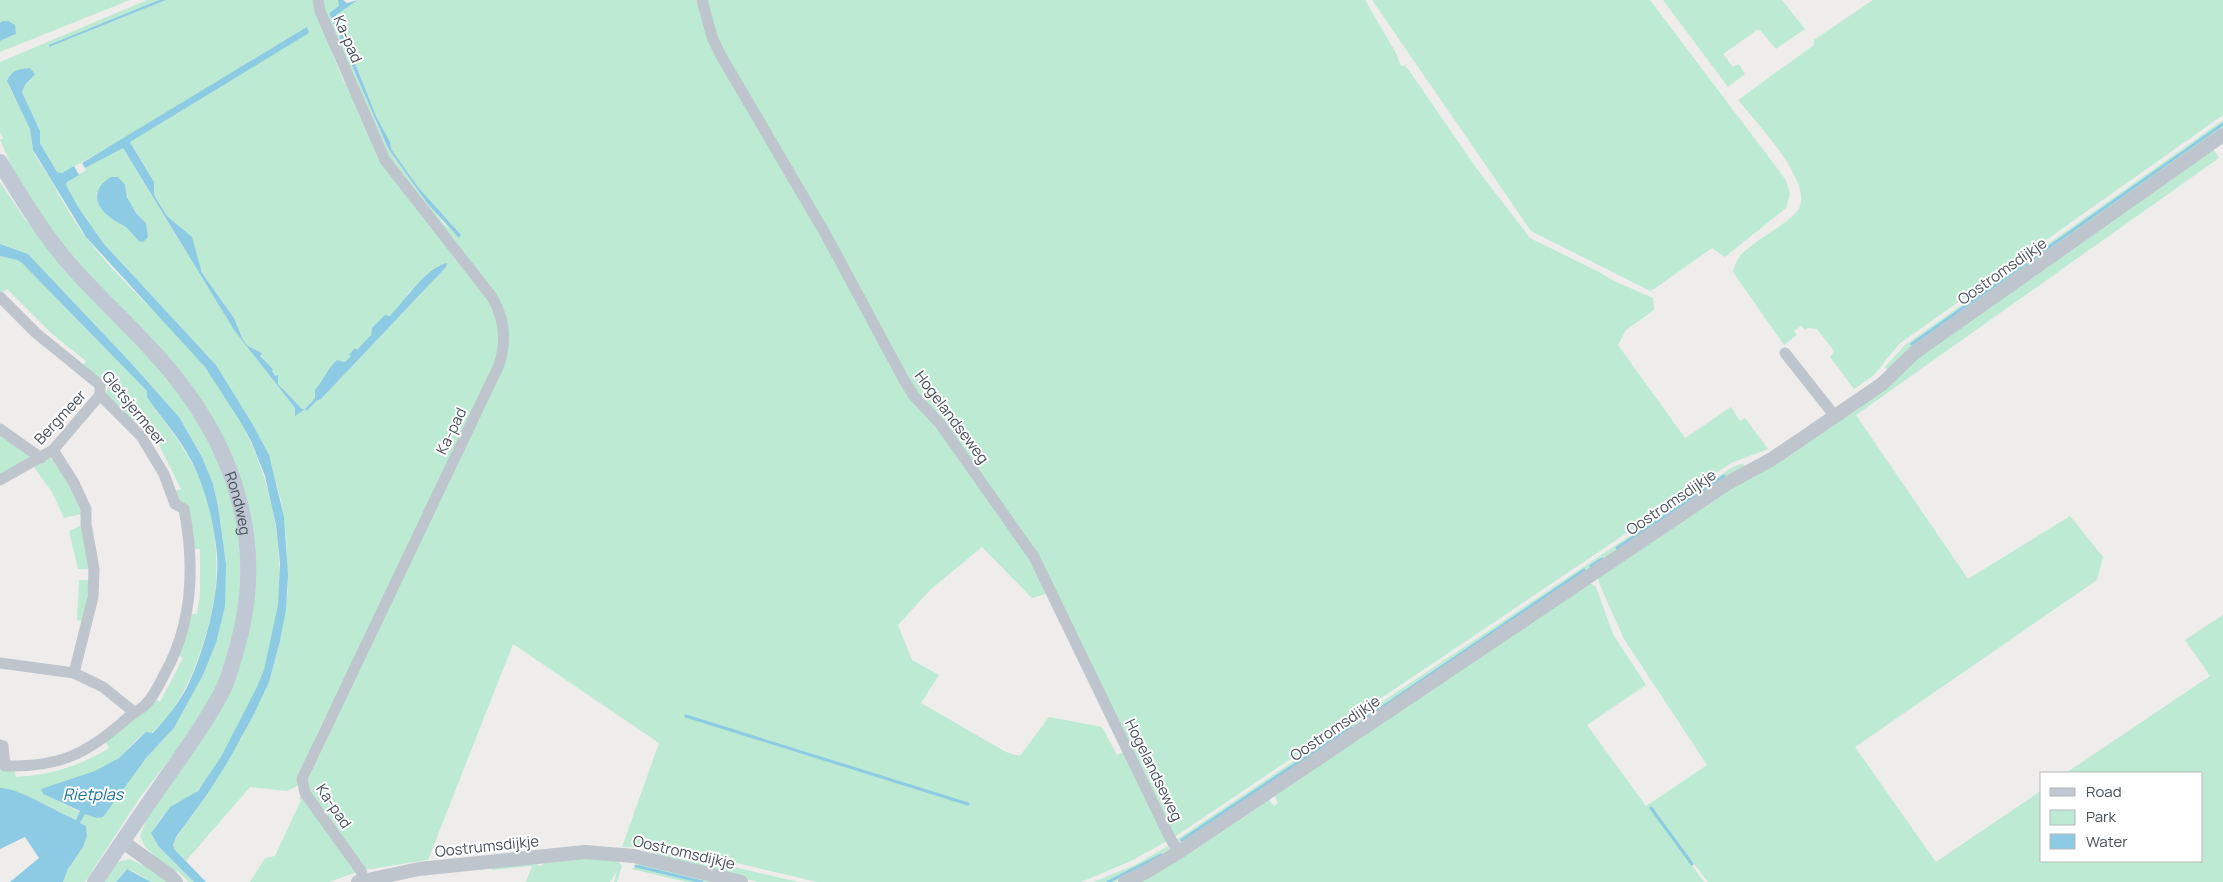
<svg xmlns="http://www.w3.org/2000/svg" width="2223" height="882" viewBox="0 0 2223 882" font-family="Manrope,sans-serif">
<style>
.green{fill:#bdead2;fill-rule:evenodd}
.water{fill:#8dcae3}
.lines{fill:none;stroke-linecap:round;stroke-linejoin:round}
.stream{stroke:#8dcae3;stroke-width:3}
.minor{stroke:#bec5cd;stroke-width:11}
.tertiary{stroke:#bec5cd;stroke-width:14}
.secondary{stroke:#c0c8d4;stroke-width:16}
.labels{text-anchor:middle;dominant-baseline:central;stroke-width:4;stroke-linejoin:round;paint-order:stroke}
.street-label{font-size:15px;fill:#464e57;stroke:#fff}
.water-label{font-size:16px;font-style:italic;fill:#187398;stroke:#fff}
</style>
<rect width="100%" height="100%" fill="#efecec"/>
<g class="green">
<path d="M 0,0 L 130,0 L 0,52 L 0,41 L 15,35 L 0,23 Z"/>
<path d="M 147,0 L 159,0 L 49,47 L 166,0 L 315,0 L 330,41 L 333,56 L 344,82 L 353,95 L 375,147 L 497,312 L 500,352 L 335,703 C 316,726 309,757 299,785 L 287,791 L 250,787 L 186,861 L 174,849 L 173,842 L 206,796 L 269,682 L 280,641 L 288,590 L 286,538 L 281,501 L 267,451 L 216,365 L 104,244 L 80,210 L 66,185 L 67,182 L 86,170 L 85,168 L 122,147 L 234,330 L 295,408 L 296,415 L 302,409 L 278,384 L 278,375 L 275,376 L 271,371 L 273,369 L 259,356 L 262,353 L 248,346 L 243,340 L 234,318 L 202,273 L 193,243 L 176,223 L 167,216 L 154,195 L 154,182 L 130,141 L 223,84 L 307,28 L 140,130 L 62,173 L 57,172 L 40,143 L 40,131 L 22,92 L 25,85 L 31,80 L 10,74 L 7,81 C 13,97 24,112 30,129 C 32,135 31,144 33,150 C 37,160 44,169 49,177 C 60,197 72,219 86,237 C 121,284 169,321 205,367 C 276,456 302,580 258,687 C 243,722 223,761 198,790 C 191,799 180,799 172,806 C 164,812 156,825 151,833 L 159,847 L 194,882 L 188,882 L 178,871 L 174,874 L 145,847 L 140,836 L 146,821 L 158,802 L 249,621 L 230,455 L 63,248 L 15,174 L 0,140 L 3,138 L 0,132 L 0,62 ZM 125,185 C 127,201 134,212 146,223 L 139,241 C 135,237 132,232 128,229 C 113,215 101,216 96,193 ZM 439,265 L 446,267 L 321,399 L 316,401 L 307,411 L 305,409 L 315,398 L 315,390 L 325,379 L 337,360 L 345,362 L 351,356 L 355,349 L 357,351 L 371,335 L 372,328 C 386,319 401,309 408,293 Z"/>
<path d="M 320,0 L 338,0 L 340,6 L 329,13 L 388,148 L 444,224 L 461,235 L 418,187 L 391,149 L 390,142 L 376,116 L 336,14 L 358,0 L 700,0 L 710,38 L 920,406 L 1016,533 L 1049,593 L 1032,598 L 982,547 L 930,590 L 898,625 L 912,660 L 939,675 L 921,703 L 1006,752 L 1020,756 L 1049,717 L 1102,727 L 1117,755 L 1126,751 L 1169,840 L 1131,861 L 1081,882 L 817,882 L 673,848 L 622,847 L 659,743 L 513,644 L 428,860 L 364,870 L 318,806 L 306,784 L 502,366 L 505,322 L 395,169 Z"/>
<path d="M 705,0 L 1365,0 L 1396,53 L 1401,66 L 1405,66 L 1408,69 L 1477,169 L 1530,238 L 1599,272 L 1614,281 L 1653,298 L 1654,310 L 1626,330 L 1618,345 L 1685,438 L 1731,407 L 1740,421 L 1745,418 L 1768,449 L 1731,463 L 1173,838 L 1053,591 L 920,401 L 722,53 Z"/>
<path d="M 1372,0 L 1650,0 L 1786,180 L 1790,194 L 1786,208 L 1725,257 L 1712,248 L 1654,289 L 1650,290 L 1654,293 L 1531,231 Z"/>
<path d="M 1663,0 L 1782,0 L 1805,29 L 1776,49 L 1760,30 L 1757,30 L 1723,54 L 1733,67 L 1739,64 L 1745,74 L 1728,87 Z"/>
<path d="M 1873,0 L 2223,0 L 2223,115 L 1899,344 L 1873,376 L 1854,389 L 1830,357 L 1834,351 L 1817,329 L 1808,328 L 1805,330 L 1801,326 L 1794,331 L 1797,335 L 1784,345 L 1733,272 C 1736,255 1748,248 1762,238 C 1773,230 1790,221 1798,210 C 1816,184 1754,120 1738,100 L 1814,45 L 1814,40 Z"/>
<path d="M 2223,120 L 2223,129 L 1888,370 L 1885,367 L 1905,345 Z"/>
<path d="M 2209,149 L 2214,150 L 2219,158 L 1856,415 L 1968,579 L 2070,516 L 2103,557 L 2097,580 L 1855,747 L 1936,862 L 2042,790 L 2042,861 L 2202,861 L 2202,773 L 2066,773 L 2210,676 L 2185,640 L 2223,615 L 2223,882 L 1708,882 L 1691,860 L 1691,864 L 1704,882 L 1137,882 L 1268,799 L 1274,806 L 1278,803 L 1274,795 L 1589,582 L 1596,587 L 1613,634 L 1646,685 L 1587,725 L 1646,806 L 1707,765 L 1624,639 L 1602,590 L 1598,579 L 1599,574 L 1915,359 Z"/>
<path d="M 0,182 L 25,219 L 63,265 L 84,284 L 187,401 L 226,472 L 243,539 L 241,605 L 218,685 L 191,731 L 138,800 L 85,882 L 63,882 L 68,869 L 83,847 L 87,836 L 86,826 L 80,823 L 85,813 L 96,818 L 146,758 L 174,728 L 203,675 L 216,643 L 226,564 L 218,506 L 213,484 L 202,457 L 179,417 L 131,363 L 28,254 L 0,244 Z"/>
<path d="M 0,256 L 17,260 L 22,263 L 147,391 L 147,397 C 169,429 190,452 204,490 C 214,518 218,550 216,580 C 214,624 188,703 154,731 C 150,735 144,734 140,737 C 132,742 127,753 119,758 C 97,775 67,782 42,789 L 43,794 L 80,812 L 75,821 L 42,803 L 4,788 L 0,788 L 0,770 L 14,769 L 16,777 C 51,775 80,766 109,748 L 105,741 L 155,699 L 160,702 L 183,658 L 178,655 L 190,614 L 197,614 L 200,593 L 200,549 L 194,549 L 174,491 L 181,489 L 159,445 L 138,417 L 133,421 L 105,395 L 108,387 L 82,367 L 86,361 L 51,333 L 7,289 L 0,294 Z"/>
<path d="M 0,431 L 33,456 L 0,477 Z"/>
<path d="M 48,458 L 57,461 L 54,463 L 60,471 L 62,469 L 82,514 L 64,518 L 52,492 L 34,467 Z"/>
<path d="M 1743,463 L 1744,467 L 1181,843 L 1176,840 L 1731,468 Z"/>
<path d="M 82,525 L 89,568 L 88,569 L 78,569 L 69,531 Z"/>
<path d="M 79,580 L 89,580 L 84,622 L 77,620 Z"/>
<path d="M 303,794 L 356,871 L 355,873 L 329,882 L 250,882 L 265,858 L 275,856 L 301,800 L 299,798 Z"/>
<path d="M 1170,845 L 1169,855 L 1115,882 L 1093,882 L 1135,865 Z"/>
<path d="M 664,852 L 675,853 L 798,882 L 758,882 L 658,858 L 649,853 Z"/>
<path d="M 579,858 L 617,860 L 622,866 L 617,882 L 614,882 L 617,871 L 610,882 L 526,882 L 532,866 L 491,870 L 493,867 L 537,861 L 538,866 L 543,865 L 544,860 Z"/>
<path d="M 130,859 L 155,871 L 169,882 L 151,882 L 133,871 L 125,870 L 116,882 L 103,882 L 117,862 Z"/>
<path d="M 640,863 L 719,882 L 686,882 L 632,869 Z"/>
</g>
<g class="water">
<path d="M 159,0 L 166,0 L 49,47 L 49,45 Z"/>
<path d="M 338,0 L 343,0 L 347,3 L 358,0 L 336,15 L 376,116 L 390,142 L 391,149 L 418,187 L 461,235 L 459,238 L 428,204 L 388,148 L 329,13 L 339,6 Z"/>
<path d="M 3,21 L 8,21 L 15,25 L 16,34 L 0,41 L 0,23 Z"/>
<path d="M 307,27 L 309,33 L 130,142 L 154,182 L 154,195 L 167,216 L 192,237 L 202,273 L 234,318 L 243,340 L 248,346 L 262,353 L 260,356 L 273,369 L 272,371 L 275,376 L 278,375 L 278,384 L 302,409 L 305,409 L 315,398 L 315,390 C 324,380 327,369 337,360 L 345,362 L 351,356 L 349,355 L 355,348 L 357,350 L 371,335 L 372,328 L 385,315 L 390,316 C 404,301 427,267 447,263 L 446,267 L 321,399 L 316,401 L 307,411 L 305,409 L 295,416 L 295,408 L 234,330 L 123,148 L 85,168 L 82,163 Z"/>
<path d="M 30,68 L 35,74 L 25,85 L 22,92 L 40,131 L 40,143 L 57,172 L 62,173 L 74,166 L 79,175 L 67,182 L 66,185 L 80,210 L 104,244 L 216,365 L 253,425 L 269,455 L 284,517 L 288,576 L 286,609 L 280,641 L 269,682 L 254,714 L 227,763 L 206,796 L 176,837 L 173,845 L 174,849 L 206,882 L 194,882 L 159,847 L 151,833 L 170,807 L 198,791 L 221,757 L 257,687 L 264,670 L 278,605 L 280,563 L 276,525 L 265,476 L 251,441 L 240,421 L 205,367 L 86,237 L 33,150 L 30,129 L 7,81 C 11,70 19,69 30,68 Z"/>
<path d="M 111,177 L 118,177 L 125,185 L 127,197 L 136,213 L 146,223 L 148,237 L 143,242 L 139,241 C 135,237 132,233 128,229 C 123,224 116,222 111,218 C 93,205 92,188 111,177 Z"/>
<path d="M 0,244 L 28,254 L 131,363 L 179,417 L 202,457 L 213,484 L 218,506 L 226,564 L 225,606 L 216,643 L 203,675 L 174,728 L 146,758 L 103,817 L 96,818 L 85,814 L 80,823 L 86,826 L 87,836 L 83,847 L 68,869 L 63,882 L 10,882 L 39,858 L 25,837 L 0,849 L 0,788 C 17,787 59,813 76,820 L 80,811 L 43,794 L 41,789 L 95,771 L 119,758 L 146,732 L 153,733 C 167,718 180,702 189,683 C 205,648 220,593 217,554 C 214,523 206,490 192,462 C 180,438 162,419 147,397 L 147,391 L 22,263 L 17,260 L 0,256 Z"/>
<path d="M 127,869 L 151,882 L 116,882 Z"/>
</g>
<g class="lines">
<g class="stream">
<path d="M 1912,344 L 2223,124"/>
<path d="M 1617,548 L 1724,476"/>
<path d="M 1591,566 L 1602,559"/>
<path d="M 686,716 L 968,804"/>
<path d="M 1362,721 L 1584,570"/>
<path d="M 1651,808 L 1692,864"/>
<path d="M 1182,840 L 1351,727"/>
<path d="M 636,866 L 702,882"/>
<path d="M 1108,882 L 1161,855"/>
</g>
<g class="minor">
<path d="M 318,0 L 320,11 L 385,160 L 492,297 C 505,319 507,341 499,365 L 302,779 L 305,793 L 361,871 L 364,880"/>
<path d="M 702,0 L 712,37 L 720,54 L 826,235 L 904,380 L 914,396 L 941,425 L 1034,557 L 1170,838 L 1179,852"/>
<path d="M 0,297 L 36,333 L 100,385 L 100,395 L 141,436 L 164,474 L 175,504 L 184,509 C 195,566 193,624 164,675 C 159,685 154,696 146,704 C 141,710 131,714 125,720 C 86,755 58,767 5,766 L 3,746 L 0,745"/>
<path d="M 1785,353 L 1834,415"/>
<path d="M 0,429 L 41,458"/>
<path d="M 53,450 L 74,483 L 86,509 L 86,524 L 94,569 L 93,597 L 74,673"/>
<path d="M 0,480 L 53,450 L 100,395"/>
<path d="M 0,663 L 74,673 L 103,687 L 134,712"/>
</g>
<g class="tertiary">
<path d="M 123,842 L 168,874 L 176,882"/>
<path d="M 358,882 L 419,869 L 585,852 L 634,856 L 741,882"/>
<path d="M 1125,882 L 1146,872 L 1179,852 L 1728,483 L 1772,459 L 1882,384 L 1914,353 L 2223,135"/>
</g>
<path class="secondary" id="s1" d="M 0,162 C 20,196 41,230 66,260 C 101,301 143,336 176,378 C 237,455 265,547 238,644 C 234,658 230,674 224,688 C 207,721 185,751 164,781 C 141,814 118,848 95,882"/>
</g>
<g class="labels">
<g class="street-label">
<text transform="translate(348 39) rotate(67)">Ka-pad</text>
<text transform="translate(2002 271) rotate(-35)">Oostromsdijkje</text>
<text transform="translate(134 408) rotate(51)">Gletsjermeer</text>
<text transform="translate(60 417) rotate(-47)">Bergmeer</text>
<text transform="translate(952 417) rotate(53)">Hogelandseweg</text>
<text transform="translate(451 431) rotate(-64)">Ka-pad</text>
<text transform="translate(1671 502) rotate(-34)">Oostromsdijkje</text>
<text stroke="none"><textPath href="#s1" startOffset="421">Rondweg</textPath></text>
<text transform="translate(1335 728) rotate(-34)">Oostromsdijkje</text>
<text transform="translate(1154 770) rotate(64)">Hogelandseweg</text>
<text transform="translate(334 806) rotate(56)">Ka-pad</text>
<text transform="translate(487 846) rotate(-6)">Oostrumsdijkje</text>
<text transform="translate(684 852) rotate(13)">Oostromsdijkje</text>
</g>
<g class="water-label">
<text x="93" y="794">Rietplas</text>
</g>
</g>
<rect x="2040" y="772" width="162" height="90" fill="#ffffff" stroke="#b5b8bc"/>
<rect x="2050" y="788" width="25" height="8" fill="#c0c8d4" stroke="#b5b8bc"/>
<text x="2086" y="797" font-size="15" fill="#464e57">Road</text>
<rect x="2050" y="810" width="25" height="15" fill="#bdead2" stroke="#b5b8bc"/>
<text x="2086" y="822" font-size="15" fill="#464e57">Park</text>
<rect x="2050" y="834" width="25" height="15" fill="#8dcae3" stroke="#b5b8bc"/>
<text x="2086" y="847" font-size="15" fill="#464e57">Water</text>
</svg>
